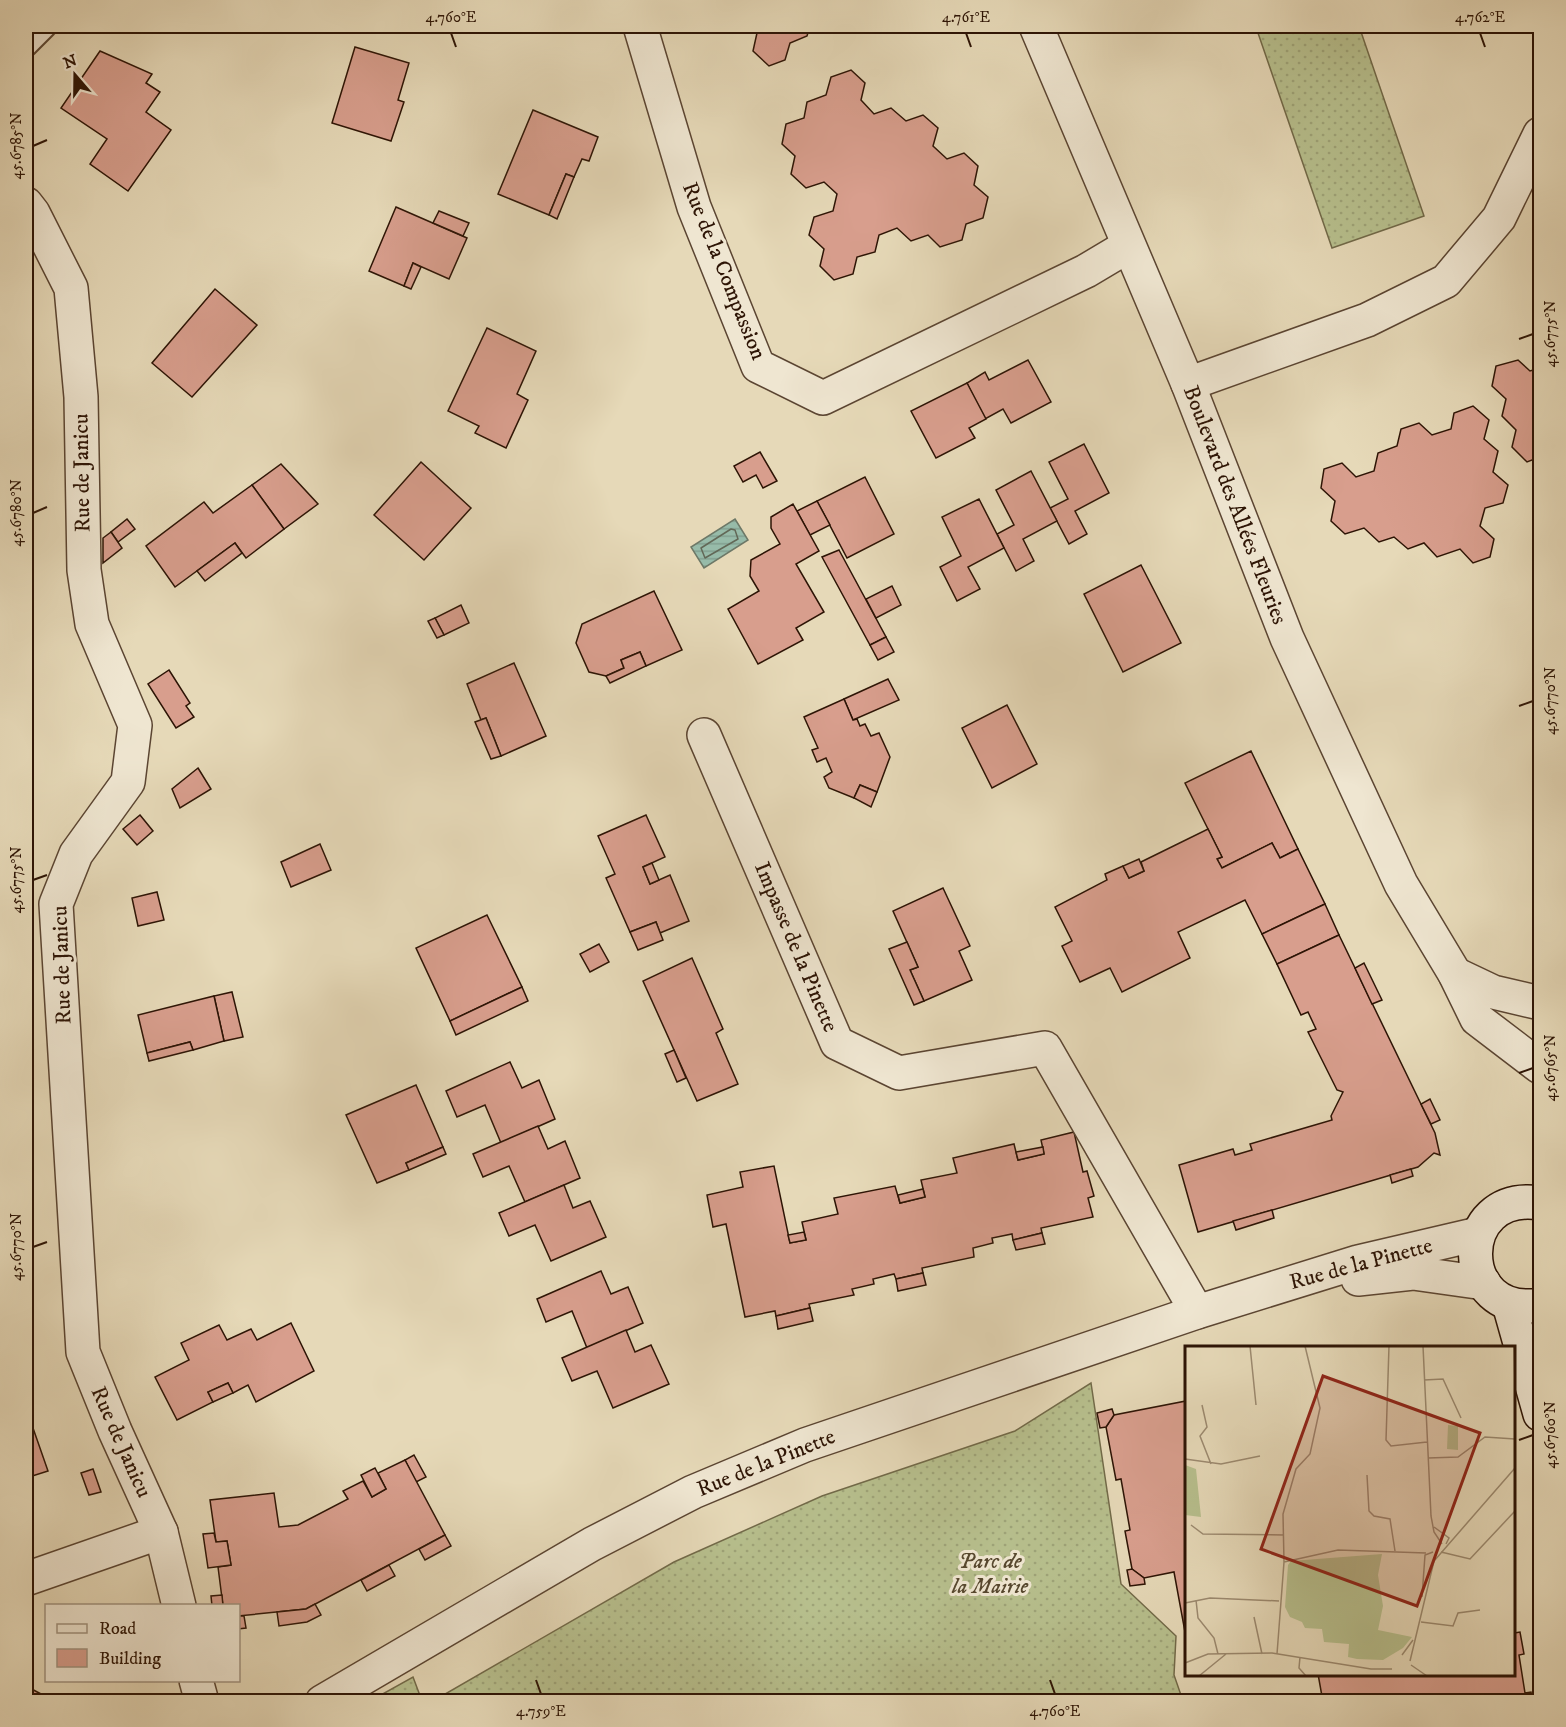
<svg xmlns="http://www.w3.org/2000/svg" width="1566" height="1727" viewBox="0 0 1566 1727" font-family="'IM FELL DW Pica',serif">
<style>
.grass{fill:url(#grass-dots);stroke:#726a49;stroke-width:1.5}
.water{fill:url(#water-rules);stroke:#6d7867;stroke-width:1.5}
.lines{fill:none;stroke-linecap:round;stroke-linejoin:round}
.shore{stroke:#626857;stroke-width:1.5}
.building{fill:#d89e8d;stroke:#2d1405;stroke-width:1.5}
.lane-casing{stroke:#5b4532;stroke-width:26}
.street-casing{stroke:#5b4532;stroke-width:36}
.secondary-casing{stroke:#2d1405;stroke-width:36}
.lane{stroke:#efe6d1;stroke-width:22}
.street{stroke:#efe6d1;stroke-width:33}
.secondary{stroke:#efe6d1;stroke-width:33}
.ticks{fill:none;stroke:#2d1405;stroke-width:2}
.labels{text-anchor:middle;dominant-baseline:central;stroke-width:6;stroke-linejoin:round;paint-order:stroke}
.street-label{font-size:22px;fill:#2d1405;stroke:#efe6d1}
.park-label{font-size:22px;font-style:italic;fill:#56472e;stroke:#efe6d1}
.inset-road{fill:none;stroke:#9c8a70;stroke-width:1.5}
.view{fill:#8f2418;fill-opacity:0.15;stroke:#8f2418;stroke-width:3}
.inset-edge{fill:none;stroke:#2d1405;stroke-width:3}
.neatline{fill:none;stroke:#2d1405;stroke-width:2}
.ticks-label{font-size:15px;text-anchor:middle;fill:#2d1405}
</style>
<defs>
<pattern id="grass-dots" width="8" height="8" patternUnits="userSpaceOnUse" patternTransform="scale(1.5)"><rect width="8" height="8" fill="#b7bf8d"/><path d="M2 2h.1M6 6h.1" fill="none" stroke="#9ea378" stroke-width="1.8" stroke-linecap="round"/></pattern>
<pattern id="water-rules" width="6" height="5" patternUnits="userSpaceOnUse" patternTransform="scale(1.5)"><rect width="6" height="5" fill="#97bba9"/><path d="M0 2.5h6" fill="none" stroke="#82a090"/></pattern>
</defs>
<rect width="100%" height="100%" fill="#e6d9b8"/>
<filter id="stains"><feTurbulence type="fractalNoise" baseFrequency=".00333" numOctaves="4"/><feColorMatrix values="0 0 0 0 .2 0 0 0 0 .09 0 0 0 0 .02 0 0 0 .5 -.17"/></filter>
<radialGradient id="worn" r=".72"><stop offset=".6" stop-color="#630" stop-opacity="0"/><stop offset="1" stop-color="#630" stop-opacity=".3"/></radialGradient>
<g class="grass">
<path d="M 1280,26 L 1359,26 L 1424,216 L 1332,248 L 1258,33 Z"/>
<path d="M 1091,1383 L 1121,1584 L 1176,1636 L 1174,1675 L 1183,1701 L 433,1701 L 674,1562 L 822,1496 L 1015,1431 Z"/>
<path d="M 413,1677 L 422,1701 L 370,1701 Z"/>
</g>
<path class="water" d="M 735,519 L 748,540 L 704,568 L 691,547 Z"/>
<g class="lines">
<path class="shore" d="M 731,529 L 735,530 L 738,539 L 705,558 L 701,548 Z"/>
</g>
<g class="building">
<path d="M 750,26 L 810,26 L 807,36 L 790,43 L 785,60 L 769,66 L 753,51 L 757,33 Z"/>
<path d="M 867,26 L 895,26 L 874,32 Z"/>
<path d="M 355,47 L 409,63 L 398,100 L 404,102 L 391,141 L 332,123 Z"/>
<path d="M 100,51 L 152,74 L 146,83 L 160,92 L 146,112 L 171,130 L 128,191 L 90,164 L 107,139 L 61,108 Z"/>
<path d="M 851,70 L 865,83 L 861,100 L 874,114 L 891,108 L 906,121 L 923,115 L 938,128 L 933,146 L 947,159 L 964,153 L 978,166 L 974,185 L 988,197 L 983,218 L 966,224 L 962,240 L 940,247 L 928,235 L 911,241 L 897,228 L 879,235 L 875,252 L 857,257 L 853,274 L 834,280 L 820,266 L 824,249 L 809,235 L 814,217 L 833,211 L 837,194 L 824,182 L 806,188 L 791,174 L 795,156 L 782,144 L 786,124 L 804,118 L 807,102 L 826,95 L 831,77 Z"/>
<path d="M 533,110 L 598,137 L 589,161 L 582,159 L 574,177 L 566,174 L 549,215 L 498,194 Z"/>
<path d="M 566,174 L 574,177 L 557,219 L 549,215 Z"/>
<path d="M 396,207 L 467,238 L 449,279 L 413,263 L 404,286 L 369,271 Z"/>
<path d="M 439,211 L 469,223 L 463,236 L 433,223 Z"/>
<path d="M 413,263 L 421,267 L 411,289 L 404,286 Z"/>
<path d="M 215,289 L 257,325 L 192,397 L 152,363 Z"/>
<path d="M 487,328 L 536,351 L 517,394 L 528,400 L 506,448 L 475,433 L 479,426 L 448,411 Z"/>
<path d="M 1028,360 L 1051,402 L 1011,423 L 1003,409 L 985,419 L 967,383 L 985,372 L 989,380 Z"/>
<path d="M 1518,360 L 1530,371 L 1540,368 L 1540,457 L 1527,462 L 1512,447 L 1516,430 L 1502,416 L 1506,399 L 1492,386 L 1496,366 Z"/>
<path d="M 967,383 L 986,419 L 969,428 L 975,438 L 936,458 L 911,411 Z"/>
<path d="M 1473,406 L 1489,420 L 1484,439 L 1498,451 L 1493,472 L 1508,485 L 1503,503 L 1485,508 L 1480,526 L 1494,539 L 1490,557 L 1473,563 L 1460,549 L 1437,557 L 1424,543 L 1408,549 L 1394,537 L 1379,542 L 1364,528 L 1345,534 L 1331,521 L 1335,501 L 1321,488 L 1324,469 L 1342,463 L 1356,477 L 1374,471 L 1378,453 L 1397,446 L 1401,429 L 1419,423 L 1432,435 L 1451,429 L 1454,413 Z"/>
<path d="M 1084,444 L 1109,493 L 1075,511 L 1087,534 L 1069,544 L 1050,508 L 1068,499 L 1049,462 Z"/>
<path d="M 760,452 L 777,481 L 763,488 L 756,475 L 743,482 L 734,466 Z"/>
<path d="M 421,462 L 471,508 L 424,560 L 374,515 Z"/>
<path d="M 281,464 L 318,504 L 284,529 L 252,485 Z"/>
<path d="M 1031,471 L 1057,521 L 1023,539 L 1034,561 L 1016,571 L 997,534 L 1014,525 L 996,490 Z"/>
<path d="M 865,477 L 894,534 L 847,558 L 817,501 Z"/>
<path d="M 252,485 L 284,529 L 246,558 L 235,543 L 175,587 L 146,546 L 204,502 L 213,513 Z"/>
<path d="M 979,499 L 1004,548 L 968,567 L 980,589 L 957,601 L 940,567 L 961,556 L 942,517 Z"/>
<path d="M 817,501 L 830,525 L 810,535 L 797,511 Z"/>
<path d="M 793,504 L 819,551 L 796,564 L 824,612 L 796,628 L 803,640 L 758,664 L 728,609 L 759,591 L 750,576 L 751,560 L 780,544 L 771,528 L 771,517 Z"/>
<path d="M 127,519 L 135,529 L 118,542 L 111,532 Z"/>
<path d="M 111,532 L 122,548 L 103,563 L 103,538 Z"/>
<path d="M 235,543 L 242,553 L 205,581 L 197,571 Z"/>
<path d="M 839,550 L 886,637 L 870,645 L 822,557 Z"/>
<path d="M 1141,565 L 1181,643 L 1123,672 L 1084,594 Z"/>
<path d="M 892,586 L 901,605 L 876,618 L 866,599 Z"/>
<path d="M 654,591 L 682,650 L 646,666 L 640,652 L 621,660 L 624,668 L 606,676 L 589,672 L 576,643 L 582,624 Z"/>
<path d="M 461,605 L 469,623 L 444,635 L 435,618 Z"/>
<path d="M 435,618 L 444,635 L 437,638 L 428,621 Z"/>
<path d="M 886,637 L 894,652 L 878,660 L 870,645 Z"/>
<path d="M 640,652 L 646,666 L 610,683 L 606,676 L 624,668 L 621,660 Z"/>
<path d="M 514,663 L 546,736 L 501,756 L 486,718 L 481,720 L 467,684 Z"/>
<path d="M 169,670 L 190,703 L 186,706 L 194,717 L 176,728 L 148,684 Z"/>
<path d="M 888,679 L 899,700 L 853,720 L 844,699 Z"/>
<path d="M 844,699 L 853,720 L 857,719 L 860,726 L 865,724 L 871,736 L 879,733 L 890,757 L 877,792 L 860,785 L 854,798 L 829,788 L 824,777 L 832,772 L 826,758 L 817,762 L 812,750 L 818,748 L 804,717 Z"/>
<path d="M 1007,705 L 1037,764 L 992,788 L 962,728 Z"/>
<path d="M 486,718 L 501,756 L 491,759 L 475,722 Z"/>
<path d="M 1251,751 L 1298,849 L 1280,858 L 1272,843 L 1222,868 L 1217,859 L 1222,857 L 1185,783 Z"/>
<path d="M 198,768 L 211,789 L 180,808 L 172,789 Z"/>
<path d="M 860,785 L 877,792 L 871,807 L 854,798 Z"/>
<path d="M 140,815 L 153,831 L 137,845 L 123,829 Z"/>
<path d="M 646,815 L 665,857 L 643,867 L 650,884 L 670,875 L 689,921 L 660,933 L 656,922 L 630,932 L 606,878 L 615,874 L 598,836 Z"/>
<path d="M 1208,829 L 1222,857 L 1217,859 L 1222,868 L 1272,843 L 1280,858 L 1298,849 L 1325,904 L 1262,934 L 1245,900 L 1178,932 L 1190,958 L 1122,992 L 1110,968 L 1080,982 L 1062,946 L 1072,941 L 1055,907 L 1107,880 L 1105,874 L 1123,866 L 1129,878 L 1144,871 L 1141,862 Z"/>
<path d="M 320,844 L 331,870 L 291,887 L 281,862 Z"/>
<path d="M 1139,859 L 1144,871 L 1129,878 L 1123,866 Z"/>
<path d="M 652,863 L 659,880 L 650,884 L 643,867 Z"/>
<path d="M 943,888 L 970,946 L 959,951 L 972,980 L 924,1001 L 910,970 L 918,967 L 893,911 Z"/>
<path d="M 157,892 L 164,920 L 138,926 L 132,898 Z"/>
<path d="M 1325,904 L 1339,935 L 1277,964 L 1262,934 Z"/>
<path d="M 487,915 L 522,987 L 450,1021 L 416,948 Z"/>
<path d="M 656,922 L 663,940 L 638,950 L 630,932 Z"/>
<path d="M 1339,935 L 1435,1133 L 1440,1155 L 1434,1153 L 1418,1167 L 1198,1232 L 1179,1165 L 1233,1149 L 1235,1155 L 1252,1150 L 1250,1144 L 1332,1120 L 1331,1116 L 1343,1092 L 1337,1090 L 1308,1032 L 1316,1029 L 1308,1012 L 1301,1015 L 1277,964 Z"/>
<path d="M 907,942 L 918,967 L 910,970 L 924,1001 L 914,1005 L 889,949 Z"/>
<path d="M 599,944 L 609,962 L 590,972 L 580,954 Z"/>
<path d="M 692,958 L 723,1029 L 716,1033 L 738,1084 L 697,1101 L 643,981 Z"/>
<path d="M 1364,963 L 1382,1000 L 1372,1004 L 1355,968 Z"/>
<path d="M 522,987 L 528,1001 L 456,1035 L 450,1021 Z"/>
<path d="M 232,992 L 243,1037 L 224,1041 L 214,996 Z"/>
<path d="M 214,996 L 224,1041 L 193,1050 L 190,1042 L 147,1053 L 138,1015 Z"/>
<path d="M 190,1042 L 193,1050 L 149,1061 L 147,1053 Z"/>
<path d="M 674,1050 L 686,1078 L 677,1082 L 665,1054 Z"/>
<path d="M 510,1062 L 522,1088 L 539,1080 L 555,1119 L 501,1143 L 485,1105 L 457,1117 L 446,1091 Z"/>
<path d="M 416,1085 L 443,1147 L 406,1163 L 409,1170 L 377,1183 L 346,1115 Z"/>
<path d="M 1430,1099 L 1440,1120 L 1431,1124 L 1421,1104 Z"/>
<path d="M 538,1126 L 548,1149 L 565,1141 L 580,1178 L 525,1202 L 509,1166 L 483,1177 L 473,1154 Z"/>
<path d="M 1074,1132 L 1083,1172 L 1087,1171 L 1094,1196 L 1088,1198 L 1093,1217 L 1041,1228 L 1042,1233 L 1013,1240 L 1012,1234 L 992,1238 L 993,1243 L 973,1248 L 974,1257 L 922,1268 L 923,1273 L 896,1279 L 894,1274 L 873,1279 L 874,1284 L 852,1289 L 854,1295 L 809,1304 L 810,1308 L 776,1316 L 775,1311 L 745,1317 L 726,1224 L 713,1227 L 707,1195 L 743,1187 L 740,1172 L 774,1166 L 790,1243 L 806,1240 L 802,1222 L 838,1214 L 834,1198 L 895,1186 L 900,1203 L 925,1197 L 921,1180 L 957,1173 L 953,1158 L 1014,1144 L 1018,1160 L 1044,1154 L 1041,1140 Z"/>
<path d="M 443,1147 L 446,1154 L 409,1170 L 406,1163 Z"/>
<path d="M 1043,1147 L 1044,1154 L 1018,1160 L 1016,1152 Z"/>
<path d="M 1411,1169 L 1413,1176 L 1392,1183 L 1390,1175 Z"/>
<path d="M 564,1185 L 573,1208 L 590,1201 L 606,1237 L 551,1261 L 535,1225 L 509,1236 L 499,1213 Z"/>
<path d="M 923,1189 L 925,1197 L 900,1203 L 898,1195 Z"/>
<path d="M 1272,1210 L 1274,1218 L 1236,1230 L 1233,1221 Z"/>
<path d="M 804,1232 L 806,1240 L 790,1243 L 788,1235 Z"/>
<path d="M 1042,1233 L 1045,1244 L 1016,1250 L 1013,1240 Z"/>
<path d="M 601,1271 L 611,1294 L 628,1287 L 643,1323 L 587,1348 L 572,1311 L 546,1322 L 537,1299 Z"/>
<path d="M 923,1273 L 926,1285 L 898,1291 L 896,1279 Z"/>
<path d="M 810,1308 L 813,1321 L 778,1329 L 776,1316 Z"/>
<path d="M 291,1323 L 314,1371 L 256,1402 L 248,1385 L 233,1393 L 228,1383 L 208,1392 L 213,1402 L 177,1420 L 155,1377 L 189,1360 L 181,1343 L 219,1325 L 227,1340 L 251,1329 L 257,1340 Z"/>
<path d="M 626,1330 L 635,1352 L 651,1345 L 669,1384 L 613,1408 L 597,1371 L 572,1381 L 562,1358 Z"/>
<path d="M 228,1383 L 233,1393 L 213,1402 L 208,1392 Z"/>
<path d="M 1186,1401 L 1186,1632 L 1185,1632 L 1174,1572 L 1144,1578 L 1132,1569 L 1125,1531 L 1130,1530 L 1121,1479 L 1116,1480 L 1106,1427 L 1114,1415 Z"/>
<path d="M 26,1408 L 48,1471 L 26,1478 Z"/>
<path d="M 1112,1409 L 1114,1415 L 1106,1427 L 1100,1428 L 1097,1413 Z"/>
<path d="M 414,1455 L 426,1477 L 416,1482 L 405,1460 Z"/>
<path d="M 405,1460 L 445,1535 L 306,1609 L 238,1616 L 238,1606 L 223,1606 L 218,1567 L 231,1565 L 227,1541 L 216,1542 L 210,1500 L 274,1493 L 279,1527 L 298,1525 L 348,1499 L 343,1491 L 363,1481 L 372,1497 L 386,1489 L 378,1473 Z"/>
<path d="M 375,1468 L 386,1489 L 372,1497 L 361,1475 Z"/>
<path d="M 93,1469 L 101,1492 L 89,1495 L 81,1473 Z"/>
<path d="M 214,1533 L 216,1542 L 227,1541 L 231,1565 L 208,1568 L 203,1534 Z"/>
<path d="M 445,1535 L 451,1546 L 425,1560 L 419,1549 Z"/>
<path d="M 389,1565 L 395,1576 L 367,1591 L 361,1580 Z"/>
<path d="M 1132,1569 L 1144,1578 L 1145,1584 L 1130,1586 L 1127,1570 Z"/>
<path d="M 222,1595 L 223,1606 L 212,1606 L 211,1596 Z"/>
<path d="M 315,1604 L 321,1615 L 307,1622 L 279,1626 L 277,1612 L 306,1609 Z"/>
<path d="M 238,1616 L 244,1616 L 246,1628 L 238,1629 Z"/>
<path d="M 1514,1627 L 1514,1633 L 1520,1632 L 1524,1654 L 1519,1655 L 1525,1693 L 1531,1692 L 1533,1702 L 1323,1702 L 1318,1674 L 1514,1674 Z"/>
<path d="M 26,1686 L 56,1702 L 26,1702 Z"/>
</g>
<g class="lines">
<g class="lane-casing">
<path id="lane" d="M 26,45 L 45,26"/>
</g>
<g class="street-casing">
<g id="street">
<path d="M 640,26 L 694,207 L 758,366 L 823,398 L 1086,271 L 1128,246"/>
<path d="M 1036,26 L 1188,384 L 1287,638 L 1401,884 L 1455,974 L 1477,1019 L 1540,1067"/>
<path d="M 26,204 L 33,213 L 71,288 L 81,397 L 84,570 L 92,624 L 135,725 L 128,782 L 76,854 L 56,904 L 83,1352 L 115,1431 L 161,1532 L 179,1606"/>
<path d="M 1188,384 L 1367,320 L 1446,281 L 1499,218 L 1540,134"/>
<path d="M 704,735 L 837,1043 L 899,1073 L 1045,1048 L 1197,1312"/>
<path d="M 1455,974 L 1493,992 L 1540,1003"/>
<path d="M 1358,1279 L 1413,1273 L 1484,1283"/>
<path d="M 26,1579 L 161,1532"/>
<path d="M 196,1680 L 202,1702"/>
<path d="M 322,1702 L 592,1544 L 693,1492 L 805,1445 L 1197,1312 L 1358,1262 L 1478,1234"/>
</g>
</g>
<g class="secondary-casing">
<g id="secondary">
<path d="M 1540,1203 C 1453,1190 1455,1319 1540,1305"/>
<path d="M 1509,1304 L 1540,1414"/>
</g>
</g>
<use href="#lane" class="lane"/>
<use href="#street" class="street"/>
<use href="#secondary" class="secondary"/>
</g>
<path class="ticks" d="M 451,33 L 456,47M 966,33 L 971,47M 1480,33 L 1485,47M 33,146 L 47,140M 1519,339 L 1533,334M 33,513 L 47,507M 1519,706 L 1533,701M 33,880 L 47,875M 1519,1073 L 1533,1068M 33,1247 L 47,1242M 1519,1440 L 1533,1435M 536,1680 L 541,1694M 1050,1680 L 1055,1694"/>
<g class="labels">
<g class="street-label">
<text transform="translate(724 271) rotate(68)">Rue de la Compassion</text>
<text transform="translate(82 473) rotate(-91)">Rue de Janicu</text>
<text transform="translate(1235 505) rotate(69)">Boulevard des Allées Fleuries</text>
<text transform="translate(796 947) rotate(67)">Impasse de la Pinette</text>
<text transform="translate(62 965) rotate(-92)">Rue de Janicu</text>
<text transform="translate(1361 1264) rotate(-15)">Rue de la Pinette</text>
<text transform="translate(121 1442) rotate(66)">Rue de Janicu</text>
<text transform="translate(766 1463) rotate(-22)">Rue de la Pinette</text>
</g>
<g class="park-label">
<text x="990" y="1561">Parc de<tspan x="990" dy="25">la Mairie</tspan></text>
</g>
</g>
<g transform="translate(1185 1346)">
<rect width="330" height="330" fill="#e6d9b8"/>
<path d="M 263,79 L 273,80 L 273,104 L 262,103 ZM 0,119 L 11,123 L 16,171 L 0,169 ZM 197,208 L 193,229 L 198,260 L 193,284 L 227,291 L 218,302 L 198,314 L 172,313 L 163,311 L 164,298 L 139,296 L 137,283 L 120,282 L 117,276 L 105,271 L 100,261 L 103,219 L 106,215 Z" fill="#b7bf8d"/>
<path class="inset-road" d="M 65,0 L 71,59M 204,0 L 201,94 L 206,100 L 242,96M 238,0 L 246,170 L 249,186 L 257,198M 329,0 L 330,40M 239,34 L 258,33 L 276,72M 17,59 L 22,81 L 15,90 L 26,118M 243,112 L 273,111 L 300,91 L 330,93M 0,113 L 36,118 L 75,110M 182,129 L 184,165 L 189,170 L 205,173 L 210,205M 6,179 L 18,188 L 99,189M 249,181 L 264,192 L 261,198M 256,206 L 285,213 L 330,165M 99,216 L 153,204 L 241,207M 237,251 L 240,209 L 248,206M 11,254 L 13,272 L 29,292 L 33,308M 0,257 L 25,252 L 94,255M 69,271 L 77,308M 236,276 L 268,280 L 273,267 L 295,264M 92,308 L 99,216 L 98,168 L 111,123 L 125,108 L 135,62 L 120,0M 217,309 L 228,294M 115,311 L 114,322 L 121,330M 225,315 L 249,215 L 330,122M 0,317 L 23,308 L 87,307 L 186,323 L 207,323M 226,319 L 242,330M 14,330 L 41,308"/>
<path class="view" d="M 138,30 L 295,87 L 232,260 L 76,203 Z"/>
<rect width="330" height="330" class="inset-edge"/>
</g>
<rect width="1566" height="1727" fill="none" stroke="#e6d9b8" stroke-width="66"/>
<rect x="45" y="1604" width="195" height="78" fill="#efe6d1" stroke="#a1927f" stroke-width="1.5"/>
<rect x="57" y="1624" width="30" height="9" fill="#efe6d1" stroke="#a1927f" stroke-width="1.5"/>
<text x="99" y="1634" font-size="18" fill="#2d1405">Road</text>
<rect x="57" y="1649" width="30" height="18" fill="#d89e8d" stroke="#a1927f" stroke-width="1.5"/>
<text x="99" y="1664" font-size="18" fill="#2d1405">Building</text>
<g transform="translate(75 75) rotate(340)" stroke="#efe6d1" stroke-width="4.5" paint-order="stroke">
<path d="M0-4.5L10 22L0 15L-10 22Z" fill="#2d1405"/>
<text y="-9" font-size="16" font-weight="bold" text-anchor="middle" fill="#2d1405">N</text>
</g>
<rect x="33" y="33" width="1500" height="1661" class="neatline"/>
<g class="ticks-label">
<text x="451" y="22">4.760°E</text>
<text x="966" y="22">4.761°E</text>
<text x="1480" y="22">4.762°E</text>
<text transform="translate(16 146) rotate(-90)" y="5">45.6785°N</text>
<text transform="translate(1550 334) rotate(-90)" y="5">45.6775°N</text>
<text transform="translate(16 513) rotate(-90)" y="5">45.6780°N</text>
<text transform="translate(1550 701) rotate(-90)" y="5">45.6770°N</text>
<text transform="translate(16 880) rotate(-90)" y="5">45.6775°N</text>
<text transform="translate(1550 1068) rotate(-90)" y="5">45.6765°N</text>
<text transform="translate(16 1247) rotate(-90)" y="5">45.6770°N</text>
<text transform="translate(1550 1435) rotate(-90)" y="5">45.6760°N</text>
<text x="541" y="1716">4.759°E</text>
<text x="1055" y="1716">4.760°E</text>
</g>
<rect width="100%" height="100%" filter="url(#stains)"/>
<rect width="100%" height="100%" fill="url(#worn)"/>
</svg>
